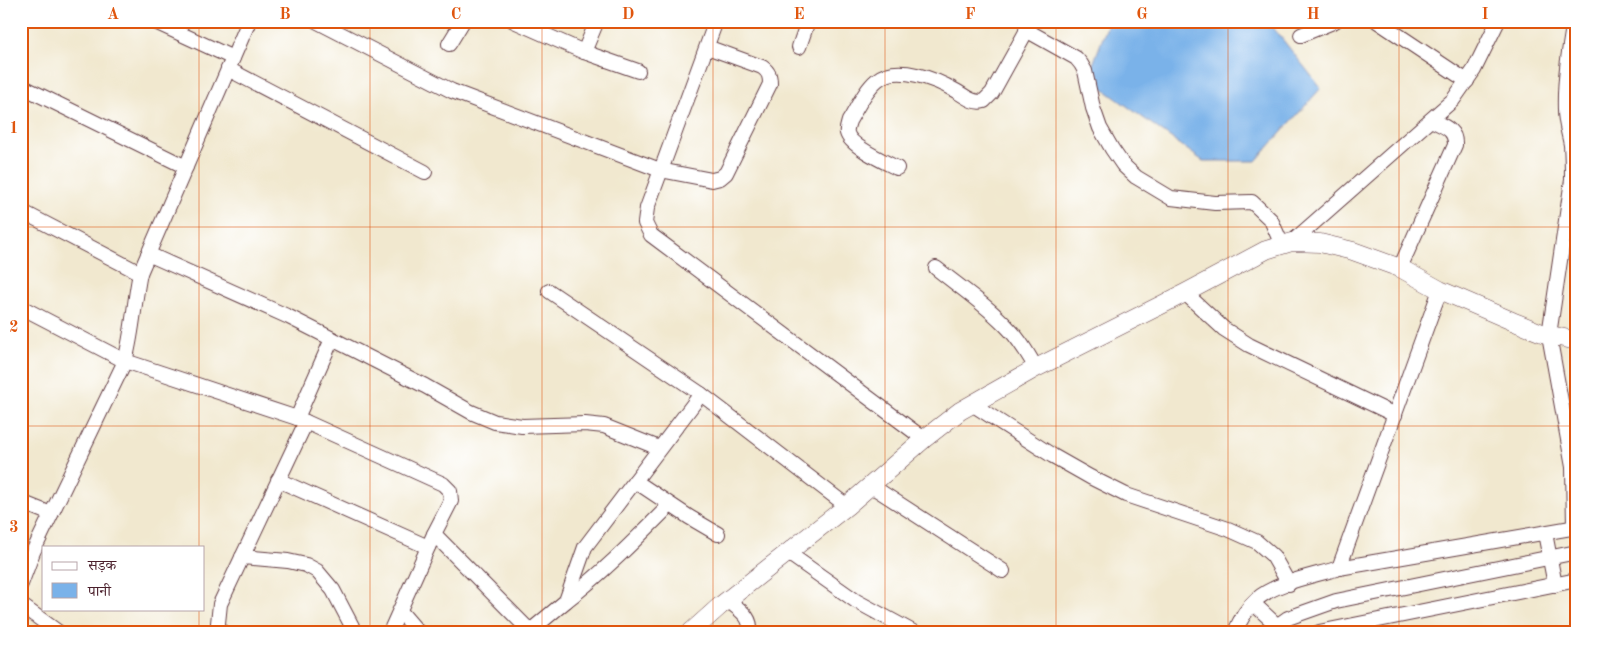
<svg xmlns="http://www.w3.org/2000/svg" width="1598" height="653" viewBox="0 0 1598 653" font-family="'Old Standard TT','Noto Serif Devanagari',serif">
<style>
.water{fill:#7ab2e9;stroke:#62688a}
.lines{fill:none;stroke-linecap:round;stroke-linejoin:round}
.minor-casing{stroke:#633d44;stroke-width:16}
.tertiary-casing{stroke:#633d44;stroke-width:19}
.minor{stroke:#fff;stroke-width:14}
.tertiary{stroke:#fff;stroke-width:18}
.grid{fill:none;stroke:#e0560e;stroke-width:1;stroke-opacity:0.55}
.neatline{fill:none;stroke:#e0560e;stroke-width:2}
.grid-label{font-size:16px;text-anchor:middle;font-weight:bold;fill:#e0560e}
</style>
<rect width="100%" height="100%" fill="#fff"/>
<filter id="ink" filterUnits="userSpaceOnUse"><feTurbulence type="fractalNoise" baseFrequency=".02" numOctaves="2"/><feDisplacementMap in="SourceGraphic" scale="10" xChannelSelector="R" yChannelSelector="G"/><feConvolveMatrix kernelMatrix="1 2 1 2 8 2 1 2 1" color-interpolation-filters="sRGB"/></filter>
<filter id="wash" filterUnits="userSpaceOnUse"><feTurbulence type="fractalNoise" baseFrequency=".0096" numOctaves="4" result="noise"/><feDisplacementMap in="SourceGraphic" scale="20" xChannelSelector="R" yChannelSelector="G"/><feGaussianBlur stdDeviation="1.12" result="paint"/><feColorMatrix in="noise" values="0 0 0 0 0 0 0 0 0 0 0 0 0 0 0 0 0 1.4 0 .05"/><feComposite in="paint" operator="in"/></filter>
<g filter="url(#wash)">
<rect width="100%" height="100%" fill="#f1e8cf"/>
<path class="water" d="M 1109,21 L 1268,21 L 1321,88 L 1256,161 L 1203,161 L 1088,78 Z"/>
</g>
<g filter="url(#ink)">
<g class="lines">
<g class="minor-casing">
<g id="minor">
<path d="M 153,21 L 233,58"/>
<path d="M 316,21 L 452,91 L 660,170 L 712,180 L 720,178 L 726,173 L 770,84 C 770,76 769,72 762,67 L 707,47"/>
<path d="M 514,21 L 584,52 L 597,21"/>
<path d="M 716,21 L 647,208 L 645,223 L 651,235 L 924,439"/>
<path d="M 1377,21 L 1467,81"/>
<path d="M 1026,30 L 1076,58 L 1081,64 L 1085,71 L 1093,108 L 1100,128 L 1112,149 L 1123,165 L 1136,177 L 1171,198 L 1215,203 L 1252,202 L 1271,220 L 1282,245"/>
<path d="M 1301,35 L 1335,21"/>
<path d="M 449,44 L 463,21"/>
<path d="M 799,47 L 808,21"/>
<path d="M 584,52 L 638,71"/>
<path d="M 228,69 L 425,172"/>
<path d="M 21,86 L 186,167"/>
<path d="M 897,168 C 885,162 850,146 847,133 C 846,129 848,125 849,121 C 857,108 865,90 877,80 C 897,63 937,80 956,91 C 965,96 973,104 984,101 L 992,93 L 1032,21"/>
<path d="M 21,211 L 140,273"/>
<path d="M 1292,242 L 1453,100 L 1474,70 L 1498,21"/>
<path d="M 148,254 L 289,317 L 425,386 L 471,412 L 495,422 L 522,426 L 585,424 L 604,426 L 659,448"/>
<path d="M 936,268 C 961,288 988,306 1009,329 C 1020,340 1028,354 1036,368"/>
<path d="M 1400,268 L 1455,145 C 1456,129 1443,126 1431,120"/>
<path d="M 549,291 L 701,394 L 847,506"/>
<path d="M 1185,293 L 1224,329 L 1249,345 L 1395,415"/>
<path d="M 21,307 L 125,361 L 297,418 L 443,484 L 450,491 L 451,501 L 434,534 L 390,632"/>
<path d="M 972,404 L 1053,456 L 1090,477 L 1126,495 L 1228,529 L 1257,542 L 1273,556 L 1289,584"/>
<path d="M 297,418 L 332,339"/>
<path d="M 278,480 L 428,547"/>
<path d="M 635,481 L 689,517 L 718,534"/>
<path d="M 870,485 L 1003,571"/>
<path d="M 21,502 L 51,514"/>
<path d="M 1574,527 L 1573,467 L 1549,335 L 1572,180 C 1572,168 1572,157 1571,145 C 1569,133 1565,123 1565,110 C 1564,81 1569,50 1574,21"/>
<path d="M 1545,533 L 1555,585"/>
<path d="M 434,534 L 530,631"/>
<path d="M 788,553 L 856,601 L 913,632"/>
<path d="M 242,557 L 288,561 L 306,565 L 317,571 L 333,590 L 355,632"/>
<path d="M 1339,568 L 1440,290"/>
<path d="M 21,584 L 33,552 L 125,361 C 133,332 134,302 140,273 L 249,21"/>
<path d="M 728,600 C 739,610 752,616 750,632"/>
<path d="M 566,601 C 604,572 637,538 670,505"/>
<path d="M 1254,604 L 1284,632"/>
<path d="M 21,605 L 58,632"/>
<path d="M 400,611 L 418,632"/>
<path d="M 219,632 L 218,623 L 220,604 L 306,422"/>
<path d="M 529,632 L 566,601 L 585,547 L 701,394"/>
<path d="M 1235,632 C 1240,620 1247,608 1257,599 C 1277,582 1314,576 1339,568 L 1577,527"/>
<path d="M 1271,632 L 1274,628 L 1288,618 L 1336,601 L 1577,552"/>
<path d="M 1319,632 L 1577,580"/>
</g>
</g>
<g class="tertiary-casing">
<path id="tertiary" d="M 691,632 L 720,606 L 847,506 L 924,439 L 960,411 L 1036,368 L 1185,293 L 1266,250 L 1292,242 L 1320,243 L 1353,251 L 1400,268 L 1440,290 L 1512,321 L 1542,333 L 1577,341"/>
</g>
<use href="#minor" class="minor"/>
<use href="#tertiary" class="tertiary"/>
</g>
</g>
<path class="grid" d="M 199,21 L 199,547M 370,21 L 370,632M 542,21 L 542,632M 713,21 L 713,632M 885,21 L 885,632M 1056,21 L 1056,632M 1228,21 L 1228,632M 1399,21 L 1399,632M 21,227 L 1577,227M 21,426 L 1577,426M 199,609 L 199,632"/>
<rect width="1598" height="653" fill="none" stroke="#fff" stroke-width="55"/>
<rect x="42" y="546" width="162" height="65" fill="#ffffff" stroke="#b7a5aa"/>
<rect x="52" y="562" width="25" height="8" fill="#ffffff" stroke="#b7a5aa"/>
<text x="88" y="570" font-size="15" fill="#4a1f2b">सड़क</text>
<rect x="52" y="583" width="25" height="15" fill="#7ab2e9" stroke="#b7a5aa"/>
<text x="88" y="596" font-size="15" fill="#4a1f2b">पानी</text>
<rect x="28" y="28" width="1542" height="598" class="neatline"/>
<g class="grid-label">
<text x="113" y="19">A</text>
<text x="285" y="19">B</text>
<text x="456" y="19">C</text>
<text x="628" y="19">D</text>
<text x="799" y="19">E</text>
<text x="970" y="19">F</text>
<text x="1142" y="19">G</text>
<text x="1313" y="19">H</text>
<text x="1485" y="19">I</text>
<text x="14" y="133">1</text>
<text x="14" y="332">2</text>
<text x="14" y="532">3</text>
</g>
</svg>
